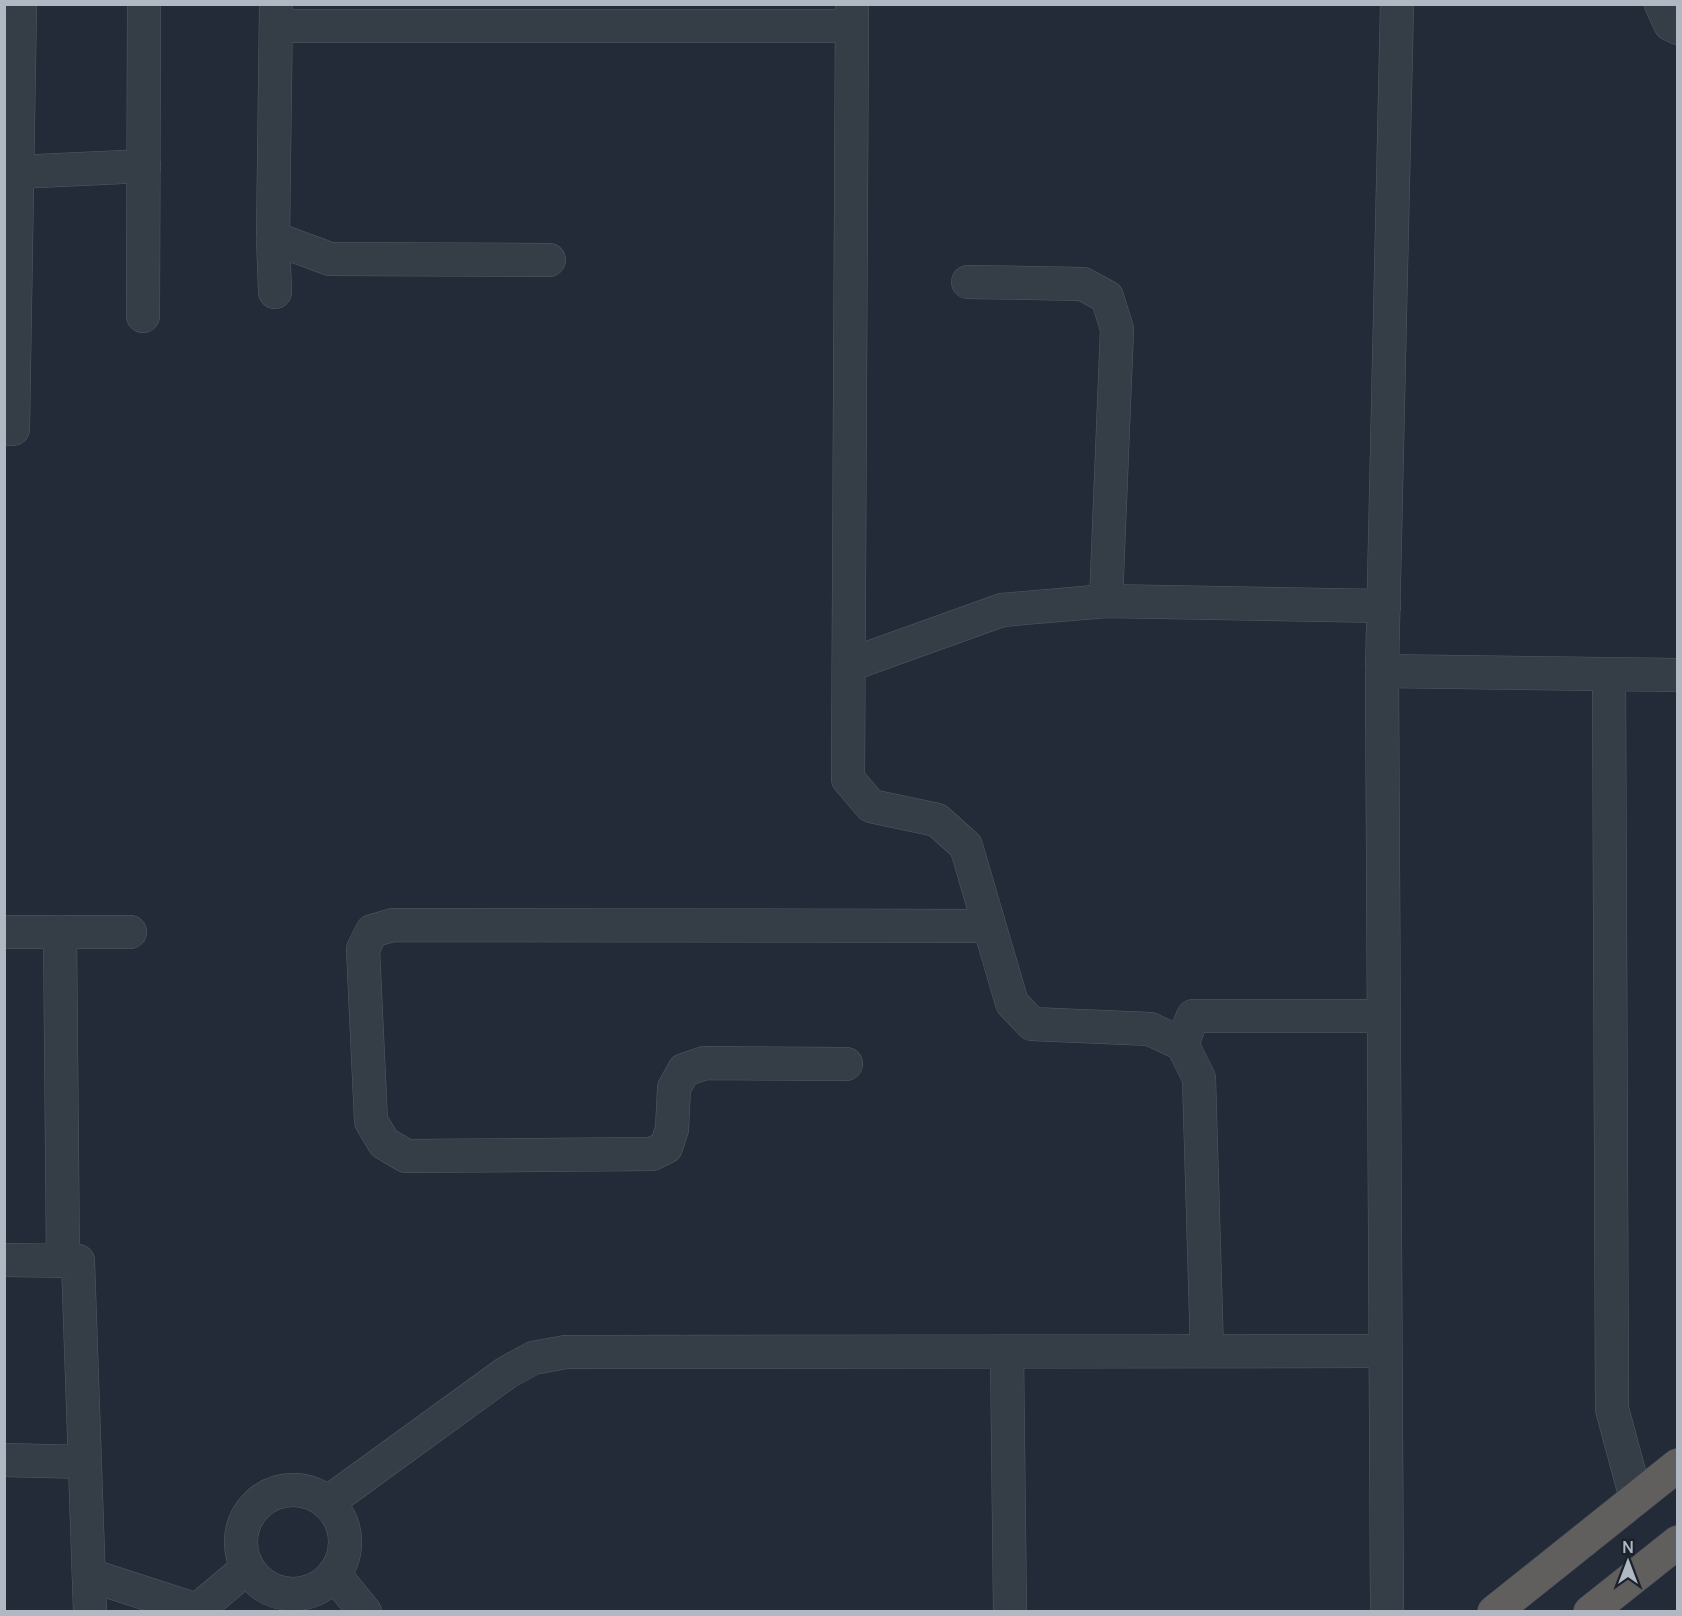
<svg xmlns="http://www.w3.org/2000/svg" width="1682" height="1616" viewBox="0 0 1682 1616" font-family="Manrope,sans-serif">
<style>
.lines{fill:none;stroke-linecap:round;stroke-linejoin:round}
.minor-casing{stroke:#535b65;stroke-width:34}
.trunk-casing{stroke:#404852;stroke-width:34}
.minor{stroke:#353d47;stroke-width:33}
.trunk{stroke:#605f5e;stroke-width:33}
</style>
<rect width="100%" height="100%" fill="#222b37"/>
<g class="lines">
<g class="minor-casing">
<g id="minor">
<path d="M 852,4 L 848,779 L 871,806 L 937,820 L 966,846 L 1012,1003 L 1032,1024 L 1150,1029 L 1182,1044 L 1199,1078 L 1207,1351"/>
<path d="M 1661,4 L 1670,24 L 1678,28"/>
<path d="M 276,26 L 852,26"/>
<path d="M 17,172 L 144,166"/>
<path d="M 273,238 L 330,259 L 549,260"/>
<path d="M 968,282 L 1083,284 L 1107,297 L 1117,329 L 1106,601"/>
<path d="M 275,292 L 273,238 L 276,6"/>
<path d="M 143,316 L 144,4"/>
<path d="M 4,429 L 13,429 L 20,4"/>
<path d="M 849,665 L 1002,610 L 1106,601 L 1384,606"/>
<path d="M 1382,671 L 1678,675"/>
<path d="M 1609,674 L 1612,1409 L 1636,1498"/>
<path d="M 4,932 L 130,932"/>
<path d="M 60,932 L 63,1261"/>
<path d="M 1182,1044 L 1193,1016 L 1384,1016"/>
<path d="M 846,1064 L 705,1063 L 684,1070 L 674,1088 L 672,1129 L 666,1147 L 652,1154 L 406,1156 L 384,1143 L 371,1121 L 363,949 L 372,931 L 393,925 L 988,926"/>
<path d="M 4,1260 L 78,1261 L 90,1612"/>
<path d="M 1007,1352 L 1010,1612"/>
<path d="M 4,1460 L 85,1462"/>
<circle cx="293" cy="1542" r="52"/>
<path d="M 327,1503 L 506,1373 L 533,1358 L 566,1352 L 1384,1351"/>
<path d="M 334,1574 L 365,1612"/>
<path d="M 89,1575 L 197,1610"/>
<path d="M 195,1612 L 247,1568"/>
<path d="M 1387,1612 L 1382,671 L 1397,4"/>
</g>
</g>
<g class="trunk-casing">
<g id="trunk">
<path d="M 1494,1612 L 1678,1465"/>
<path d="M 1590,1612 L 1678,1542"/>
</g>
</g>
<use href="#minor" class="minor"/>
<use href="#trunk" class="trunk"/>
</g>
<rect width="1682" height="1616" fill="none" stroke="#b0b8c4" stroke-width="12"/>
<g transform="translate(1628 1562)" stroke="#1b222c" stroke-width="4.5" paint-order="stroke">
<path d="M0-4.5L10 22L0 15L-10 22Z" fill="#b0b8c4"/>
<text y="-9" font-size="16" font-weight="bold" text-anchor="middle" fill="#b0b8c4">N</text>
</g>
</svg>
